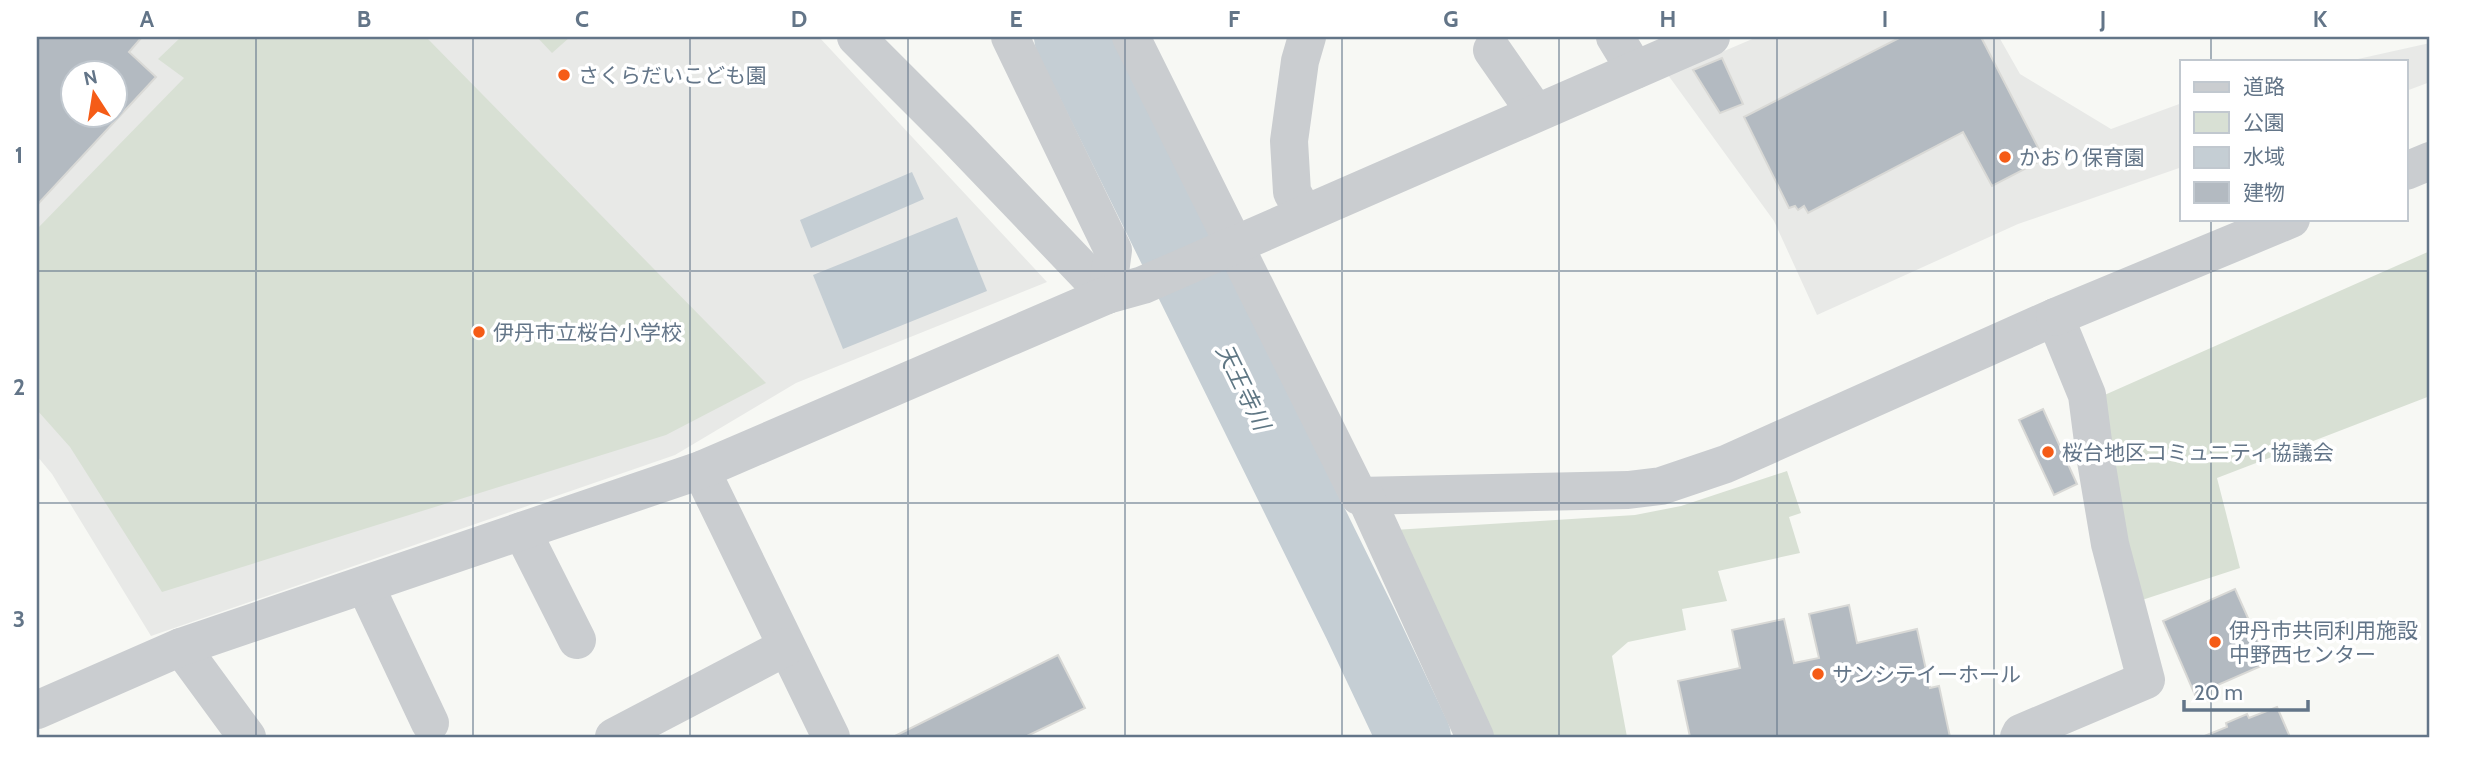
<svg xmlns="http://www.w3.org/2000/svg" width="2467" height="774" viewBox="0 0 2467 774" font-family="Cabin,'Noto Sans JP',sans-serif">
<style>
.built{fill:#e8e9e7;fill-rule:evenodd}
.green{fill:#d8e0d4}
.water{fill:#c5ced4}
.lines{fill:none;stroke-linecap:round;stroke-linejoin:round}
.river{stroke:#c5ced4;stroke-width:74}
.building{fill:#b3bac1;stroke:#d9d9d6;stroke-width:2;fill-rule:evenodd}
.minor{stroke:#cacdd0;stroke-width:38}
.grid{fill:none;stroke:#637588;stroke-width:2;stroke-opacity:0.55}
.poi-dot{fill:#f55c17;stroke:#fff;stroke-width:2.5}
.labels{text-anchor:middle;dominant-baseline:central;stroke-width:7;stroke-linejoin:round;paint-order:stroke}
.poi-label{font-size:21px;fill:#637588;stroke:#fff;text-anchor:start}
.water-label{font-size:23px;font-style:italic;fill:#5f7784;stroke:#fff}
.neatline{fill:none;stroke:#637588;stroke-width:2.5}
.grid-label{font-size:23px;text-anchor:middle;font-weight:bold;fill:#637588}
</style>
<rect width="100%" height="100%" fill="#f7f8f4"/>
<g class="built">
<path d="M 37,37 L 819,37 L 1047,282 L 796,383 L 675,455 L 151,636 L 52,474 L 37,456 ZM 74,74 L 116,74 L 116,116 L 74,116 Z"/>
<path d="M 1757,37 L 1999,37 L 2020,74 L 2111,129 L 2182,103 L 2182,167 L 2018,224 L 1817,315 L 1774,221 L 1668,75 Z"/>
<path d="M 2430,43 L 2430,82 L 2406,91 L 2406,61 L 2349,61 Z"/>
</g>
<g class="green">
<path d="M 181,37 L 426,37 L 766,383 L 666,435 L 162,592 L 70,447 L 37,410 L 37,229 L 184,78 L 158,59 Z"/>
<path d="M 537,37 L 570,37 L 552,53 Z"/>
<path d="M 2430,251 L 2430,396 L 2217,478 L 2240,568 L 2142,600 L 2111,484 L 2100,397 Z"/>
<path d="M 1787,471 L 1801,513 L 1789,517 L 1800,553 L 1718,571 L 1727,601 L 1682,609 L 1686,630 L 1628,642 L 1612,656 L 1627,737 L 1465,737 L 1394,530 L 1635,515 L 1681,506 Z"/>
</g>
<g class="water">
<path d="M 912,172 L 924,199 L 811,248 L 800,220 Z"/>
<path d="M 957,217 L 987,291 L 843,349 L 813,275 Z"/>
</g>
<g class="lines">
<path class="river" d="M 1071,37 L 1360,623 L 1414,737"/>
</g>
<g class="building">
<path d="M 37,37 L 142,37 L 129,52 L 156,77 L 37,205 ZM 74,74 L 116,74 L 116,116 L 74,116 Z"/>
<path d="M 1901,37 L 1981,37 L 2044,159 L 1992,186 L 1963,132 L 1808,213 L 1804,206 L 1798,210 L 1795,206 L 1789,208 L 1744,117 Z"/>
<path d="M 1722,58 L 1743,104 L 1720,113 L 1693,70 Z"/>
<path d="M 2043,409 L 2077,484 L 2054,495 L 2019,420 Z"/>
<path d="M 2235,589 L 2268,663 L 2195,695 L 2163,621 Z"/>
<path d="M 1849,605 L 1857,643 L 1917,629 L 1930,688 L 1939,686 L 1950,737 L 1690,737 L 1678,681 L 1740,668 L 1732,630 L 1784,619 L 1794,663 L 1819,658 L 1809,614 Z"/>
<path d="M 1058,655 L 1085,708 L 1025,737 L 893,737 Z"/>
<path d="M 2277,707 L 2290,737 L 2202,737 L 2227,727 L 2226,723 L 2247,714 L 2249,718 Z"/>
</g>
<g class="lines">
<g class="minor">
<path d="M 856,37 L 956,137 L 1107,295"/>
<path d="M 1010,37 L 1113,250 L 1107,295"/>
<path d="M 1131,37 L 1359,496 L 1628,490 L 1661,486 L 1726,464 L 2055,317 L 2087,395 L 2094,449 L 2110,544 L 2146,680 L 2021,733 L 2019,737"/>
<path d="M 1615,37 L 1635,70"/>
<path d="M 1492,50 L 1536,113"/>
<path d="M 2406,171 L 2430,161"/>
<path d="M 1304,213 L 1292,192 L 1289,141 L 1300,61 L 1307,37"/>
<path d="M 2055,317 L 2291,219"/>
<path d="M 701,470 L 831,737"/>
<path d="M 1365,496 L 1475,737"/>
<path d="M 522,531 L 577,640"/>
<path d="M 365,585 L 430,723"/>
<path d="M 181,647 L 247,737"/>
<path d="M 37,710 L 181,647 L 701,470 L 1107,295 L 1143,285 L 1711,37"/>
<path d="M 614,737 L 786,647"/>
</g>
</g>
<path class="grid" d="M 256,37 L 256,737M 473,37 L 473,737M 690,37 L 690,737M 908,37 L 908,737M 1125,37 L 1125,737M 1342,37 L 1342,737M 1559,37 L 1559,737M 1777,37 L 1777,737M 1994,37 L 1994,737M 2211,37 L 2211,61M 2211,219 L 2211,737M 37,271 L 2430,271M 37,503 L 2430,503"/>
<g class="poi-dot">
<circle cx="564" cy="75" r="7"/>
<circle cx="2005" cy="157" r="7"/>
<circle cx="479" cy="332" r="7"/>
<circle cx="2048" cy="452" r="7"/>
<circle cx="2215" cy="642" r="7"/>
<circle cx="1818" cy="674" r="7"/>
</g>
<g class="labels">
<g class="poi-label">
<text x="578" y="75">さくらだいこども園</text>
<text x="2019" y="157">かおり保育園</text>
<text x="493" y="332">伊丹市立桜台小学校</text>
<text x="2062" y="452">桜台地区コミュニティ協議会</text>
<text x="2229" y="630">伊丹市共同利用施設<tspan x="2229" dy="24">中野西センター</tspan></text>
<text x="1832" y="674">サンシテイーホール</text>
</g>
<g class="water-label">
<text transform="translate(1243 387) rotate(64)">天王寺川</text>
</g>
</g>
<rect width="2467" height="774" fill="none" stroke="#ffffff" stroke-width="77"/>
<rect x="2180" y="60" width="228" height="161" fill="#ffffff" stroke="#c1c8cf" stroke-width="2"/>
<rect x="2194" y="82" width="35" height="10" fill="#cacdd0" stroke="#c1c8cf" stroke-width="2"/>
<text x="2243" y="94" font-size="21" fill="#637588">道路</text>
<rect x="2194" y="112" width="35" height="21" fill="#d8e0d4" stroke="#c1c8cf" stroke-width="2"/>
<text x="2243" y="130" font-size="21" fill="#637588">公園</text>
<rect x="2194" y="147" width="35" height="21" fill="#c5ced4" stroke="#c1c8cf" stroke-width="2"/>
<text x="2243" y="164" font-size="21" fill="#637588">水域</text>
<rect x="2194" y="182" width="35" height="21" fill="#b3bac1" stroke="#c1c8cf" stroke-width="2"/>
<text x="2243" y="200" font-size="21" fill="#637588">建物</text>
<g transform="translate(94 94) rotate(348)"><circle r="33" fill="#ffffff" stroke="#c1c8cf" stroke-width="2"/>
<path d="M0-5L12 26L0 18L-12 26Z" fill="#f55c17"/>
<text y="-10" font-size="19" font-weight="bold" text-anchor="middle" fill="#637588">N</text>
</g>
<path d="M2184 700v10h124v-10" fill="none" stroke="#637588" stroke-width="3.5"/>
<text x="2194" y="700" font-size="21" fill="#637588" stroke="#ffffff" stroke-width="5" paint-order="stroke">20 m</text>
<rect x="38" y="38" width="2390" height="698" class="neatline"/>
<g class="grid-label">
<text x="147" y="27">A</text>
<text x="364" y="27">B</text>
<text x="582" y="27">C</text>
<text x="799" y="27">D</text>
<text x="1016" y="27">E</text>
<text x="1234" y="27">F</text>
<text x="1451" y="27">G</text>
<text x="1668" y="27">H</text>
<text x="1885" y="27">I</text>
<text x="2103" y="27">J</text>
<text x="2320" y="27">K</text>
<text x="19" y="163">1</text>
<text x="19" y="395">2</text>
<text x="19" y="627">3</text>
</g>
</svg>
